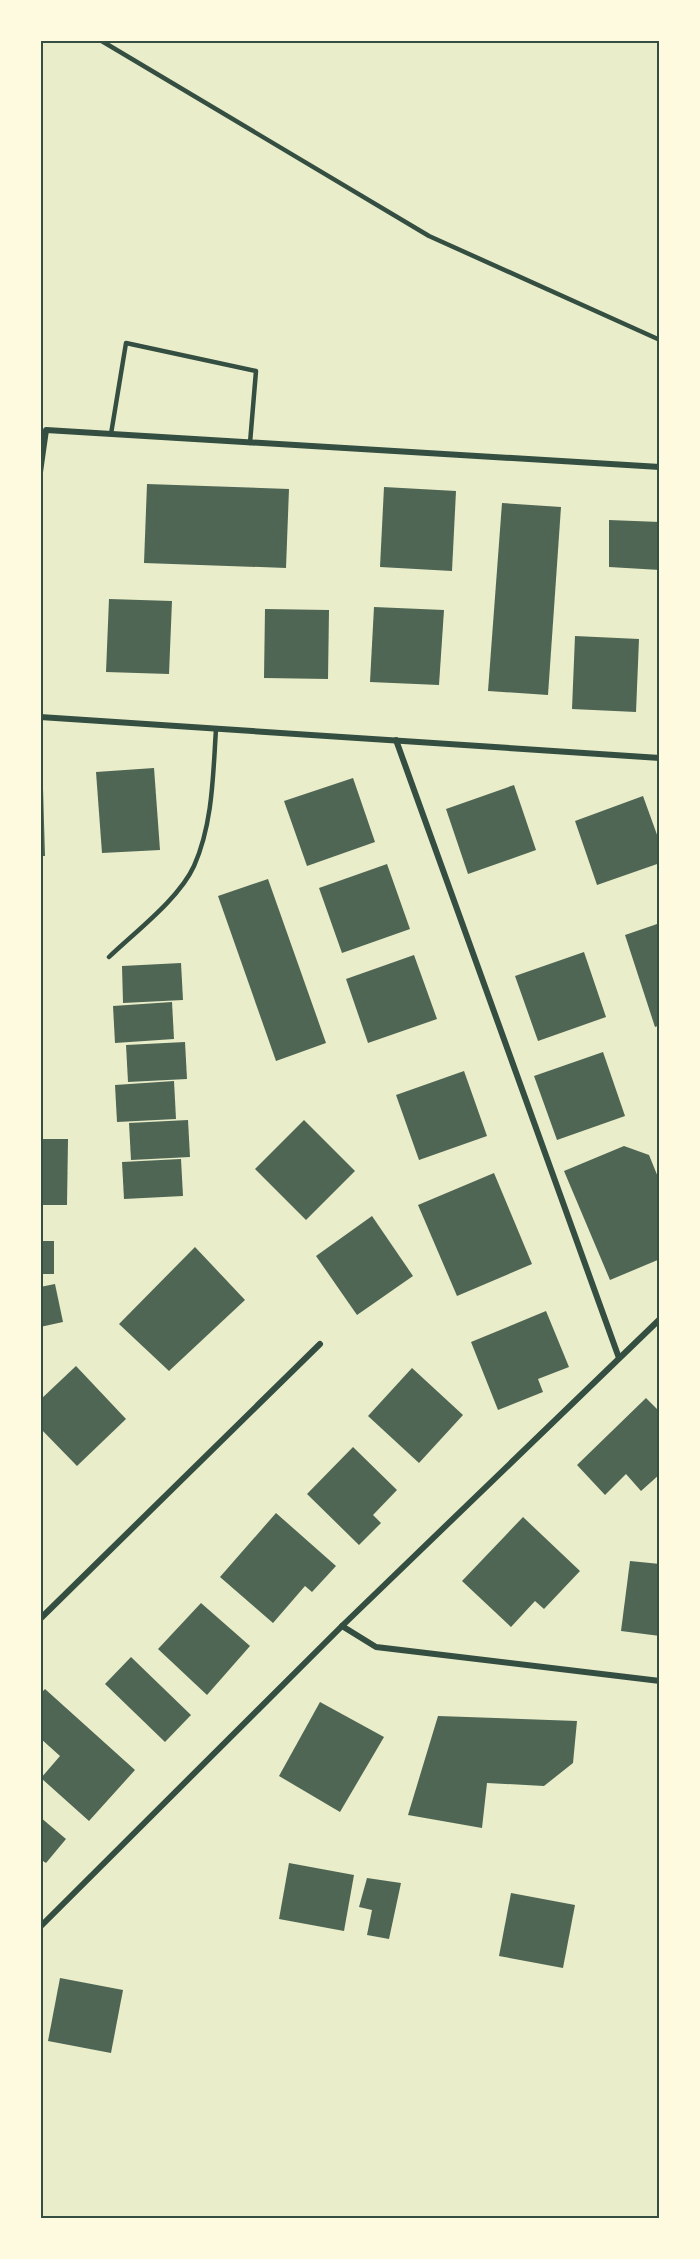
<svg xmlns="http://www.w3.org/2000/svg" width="700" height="2259" viewBox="0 0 700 2259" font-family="Bitter,serif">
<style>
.building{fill:#4f6655}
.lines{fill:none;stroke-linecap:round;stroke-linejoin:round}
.service{stroke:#344e41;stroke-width:4.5}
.minor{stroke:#344e41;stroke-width:6}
.neatline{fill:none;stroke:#344e41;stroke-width:2}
</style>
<rect width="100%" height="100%" fill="#e9edc9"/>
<g class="building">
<path d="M 147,484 L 289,489 L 286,568 L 144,563 Z"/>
<path d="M 384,487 L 456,491 L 452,571 L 380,567 Z"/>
<path d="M 502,503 L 561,507 L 548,695 L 488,691 Z"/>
<path d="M 609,520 L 660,522 L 660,570 L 609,567 Z"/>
<path d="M 109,599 L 172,601 L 169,674 L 106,672 Z"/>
<path d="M 374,607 L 444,610 L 439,685 L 370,682 Z"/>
<path d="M 265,609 L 329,610 L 328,679 L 264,678 Z"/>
<path d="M 575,636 L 639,639 L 636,712 L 572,709 Z"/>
<path d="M 154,768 L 160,850 L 102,853 L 96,772 Z"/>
<path d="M 353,778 L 375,842 L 307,866 L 284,801 Z"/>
<path d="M 514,785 L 536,850 L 468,874 L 446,809 Z"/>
<path d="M 40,788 L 43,788 L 45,856 L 40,856 Z"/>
<path d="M 643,796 L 660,843 L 660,863 L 597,885 L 575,821 Z"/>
<path d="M 387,864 L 410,929 L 342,953 L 319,888 Z"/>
<path d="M 268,879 L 326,1043 L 276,1061 L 218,896 Z"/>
<path d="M 660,923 L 660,1025 L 655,1027 L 625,935 Z"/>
<path d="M 584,952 L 606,1017 L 538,1041 L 515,976 Z"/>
<path d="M 414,955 L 437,1019 L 368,1043 L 346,979 Z"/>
<path d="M 181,963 L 183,1000 L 123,1003 L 122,966 Z"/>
<path d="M 172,1002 L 174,1039 L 115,1043 L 113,1006 Z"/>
<path d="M 185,1042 L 187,1079 L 128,1082 L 126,1045 Z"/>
<path d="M 603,1052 L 625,1116 L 557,1140 L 534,1076 Z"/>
<path d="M 464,1071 L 487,1136 L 419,1160 L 396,1095 Z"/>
<path d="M 174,1081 L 176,1119 L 117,1122 L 115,1085 Z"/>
<path d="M 188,1120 L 190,1157 L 131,1160 L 129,1123 Z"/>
<path d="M 304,1120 L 355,1171 L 306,1220 L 255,1169 Z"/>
<path d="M 40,1139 L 68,1139 L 67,1205 L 40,1205 Z"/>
<path d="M 624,1146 L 649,1155 L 660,1182 L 660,1259 L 610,1280 L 564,1171 Z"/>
<path d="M 181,1159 L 183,1196 L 124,1199 L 122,1162 Z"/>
<path d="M 494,1173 L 532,1264 L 457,1296 L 418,1205 Z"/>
<path d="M 372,1216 L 413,1276 L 357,1315 L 316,1256 Z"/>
<rect x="40" y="1241" width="14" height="33"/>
<path d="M 195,1247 L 245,1300 L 169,1371 L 119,1324 Z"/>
<path d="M 55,1284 L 63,1322 L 40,1327 L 40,1287 Z"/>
<path d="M 546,1311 L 569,1367 L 538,1379 L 543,1392 L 498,1410 L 471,1342 Z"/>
<path d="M 76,1366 L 126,1419 L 77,1466 L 40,1428 L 40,1400 Z"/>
<path d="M 412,1368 L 463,1415 L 419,1463 L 368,1416 Z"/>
<path d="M 646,1398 L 660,1412 L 660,1474 L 641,1491 L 626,1474 L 605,1495 L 577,1465 Z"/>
<path d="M 353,1447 L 397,1490 L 373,1515 L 381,1523 L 359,1545 L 307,1494 Z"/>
<path d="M 276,1513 L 336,1566 L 312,1592 L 305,1586 L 273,1623 L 220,1577 Z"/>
<path d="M 523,1517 L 580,1571 L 544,1609 L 535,1601 L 511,1627 L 462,1581 Z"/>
<path d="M 630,1561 L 660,1564 L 660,1636 L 621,1631 Z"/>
<path d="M 201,1603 L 250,1646 L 207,1695 L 158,1649 Z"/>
<path d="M 131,1657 L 191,1715 L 165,1742 L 105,1684 Z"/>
<path d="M 45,1689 L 135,1770 L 89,1821 L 41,1778 L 60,1756 L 40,1738 L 40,1694 Z"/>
<path d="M 320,1702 L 384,1737 L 340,1812 L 279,1776 Z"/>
<path d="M 438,1716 L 577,1721 L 573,1763 L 544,1786 L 487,1783 L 482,1828 L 408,1815 Z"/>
<path d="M 40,1817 L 66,1839 L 46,1863 L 40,1859 Z"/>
<path d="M 289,1863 L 354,1875 L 344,1931 L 279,1919 Z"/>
<path d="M 367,1878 L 401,1883 L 389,1939 L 367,1935 L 372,1910 L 359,1907 Z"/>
<path d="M 511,1893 L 575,1905 L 563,1968 L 499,1956 Z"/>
<path d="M 60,1978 L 123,1990 L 111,2053 L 48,2041 Z"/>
</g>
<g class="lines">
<g class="service">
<path d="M 100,40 L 429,236 L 660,340"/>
<path d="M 111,434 L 126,343 L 256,371 L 250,443"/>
<path d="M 109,957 C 135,932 179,899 194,866 C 213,823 213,774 216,729"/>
</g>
<g class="minor">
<path d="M 40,472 L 46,430 L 660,467"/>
<path d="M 40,717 L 660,758"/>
<path d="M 396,740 L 619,1358"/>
<path d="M 40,1619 L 320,1344"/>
<path d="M 342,1626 L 376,1647 L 660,1681"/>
<path d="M 40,1927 L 342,1626 L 660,1319"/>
</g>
</g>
<rect width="700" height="2259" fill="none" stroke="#fefae0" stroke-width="84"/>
<rect x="42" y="42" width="616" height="2175" class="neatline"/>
</svg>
